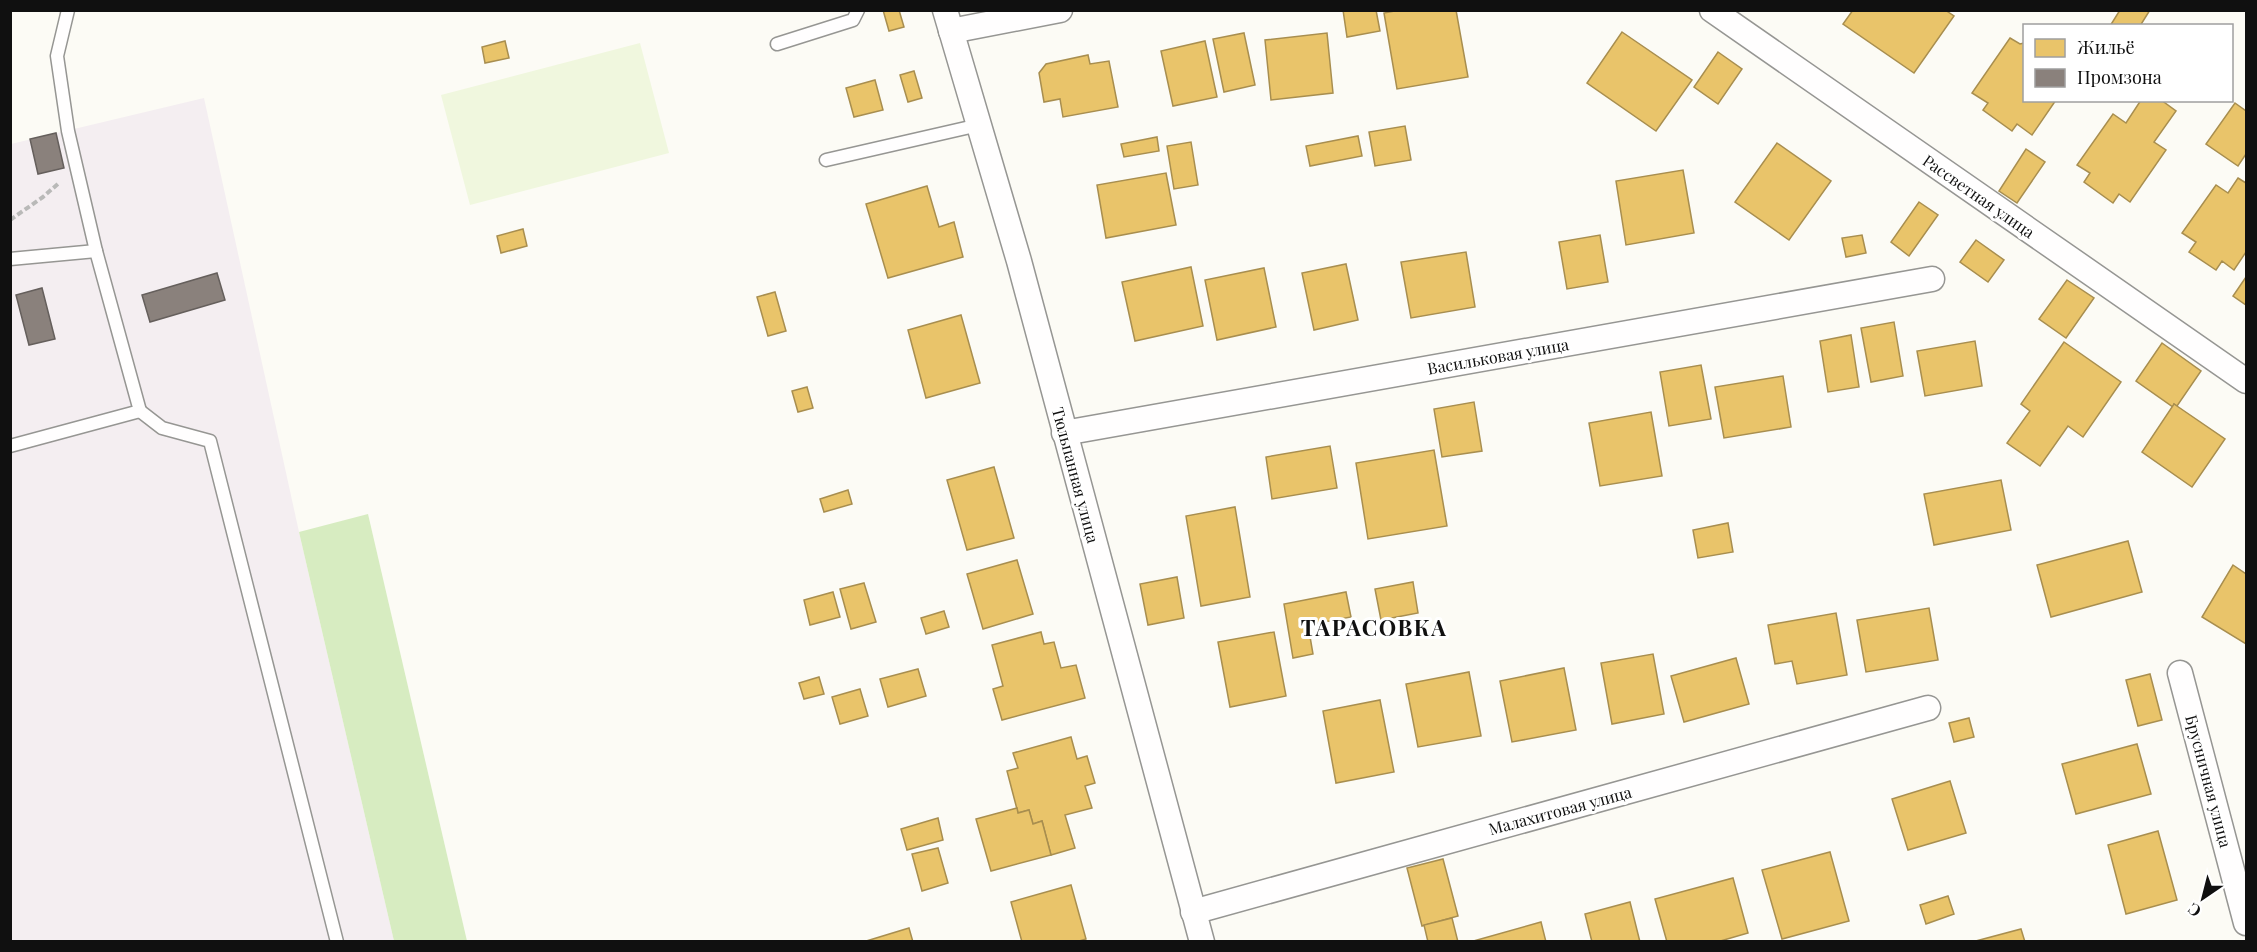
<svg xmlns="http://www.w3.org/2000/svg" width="2257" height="952" viewBox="0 0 2257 952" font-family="'Playfair Display',serif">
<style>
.industrial{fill:#f4eef1}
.forest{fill:#d7ecc1}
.pitch{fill:#f0f7de}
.homes{fill:#e9c46a;stroke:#a88e4f;stroke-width:1.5}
.industry{fill:#8a817c;stroke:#655f5c;stroke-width:1.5}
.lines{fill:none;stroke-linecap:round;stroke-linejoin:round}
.lane-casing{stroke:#969693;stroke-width:15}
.street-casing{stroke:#969693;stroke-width:27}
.path{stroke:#b9b9b8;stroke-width:4;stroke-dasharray:6 3;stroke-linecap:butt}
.lane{stroke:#fffefe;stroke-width:12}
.street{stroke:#fffefe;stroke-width:24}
.labels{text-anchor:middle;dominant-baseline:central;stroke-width:6;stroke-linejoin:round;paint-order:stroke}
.street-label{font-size:16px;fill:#101010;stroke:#fff}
.district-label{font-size:22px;font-weight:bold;letter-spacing:1.5px;fill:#101010;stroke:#fff}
</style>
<rect width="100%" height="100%" fill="#fcfbf5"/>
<path class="industrial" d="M 204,98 L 299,532 L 394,941 L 11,942 L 11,144 Z"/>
<path class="forest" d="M 368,514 L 467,941 L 394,941 L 299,532 Z"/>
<path class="pitch" d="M 640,43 L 669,153 L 470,205 L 441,95 Z"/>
<g class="homes">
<path d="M 883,10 L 899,10 L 904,27 L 889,31 Z"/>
<path d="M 1343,10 L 1376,10 L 1380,31 L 1347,37 Z"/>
<path d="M 1400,10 L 1456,10 L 1468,77 L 1397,89 L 1384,13 Z"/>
<path d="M 1853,10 L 1945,10 L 1954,16 L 1914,73 L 1843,24 Z"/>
<path d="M 2120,10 L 2150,10 L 2140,26 L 2110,26 Z"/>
<path d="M 1622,32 L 1692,80 L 1656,131 L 1587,83 Z"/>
<path d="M 1244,33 L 1255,85 L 1224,92 L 1213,39 Z"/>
<path d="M 1327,33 L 1333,93 L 1271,100 L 1265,40 Z"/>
<path d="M 2010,38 L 2020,44 L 2024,43 L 2024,100 L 2056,100 L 2032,135 L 2017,124 L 2012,131 L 1983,110 L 1988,103 L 1972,93 Z"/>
<path d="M 505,41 L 509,58 L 485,63 L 482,47 Z"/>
<path d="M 1205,41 L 1217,97 L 1173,106 L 1161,51 Z"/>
<path d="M 1718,52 L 1742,69 L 1718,104 L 1694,87 Z"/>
<path d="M 1088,55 L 1090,64 L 1109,61 L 1118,107 L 1063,117 L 1060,99 L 1044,102 L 1039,73 L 1046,64 Z"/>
<path d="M 914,71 L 922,98 L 908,102 L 900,75 Z"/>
<path d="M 875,80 L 883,110 L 854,117 L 846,88 Z"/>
<path d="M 2141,100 L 2161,100 L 2176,111 L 2154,142 L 2166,150 L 2130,202 L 2119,194 L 2113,203 L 2084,182 L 2090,173 L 2077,165 L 2113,114 L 2126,123 Z"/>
<path d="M 2235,103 L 2246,111 L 2246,154 L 2238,166 L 2206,144 Z"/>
<path d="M 1405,126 L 1411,160 L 1375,166 L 1369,132 Z"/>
<path d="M 1358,136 L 1362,156 L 1310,166 L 1306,146 Z"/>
<path d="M 1157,137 L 1159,151 L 1124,157 L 1121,144 Z"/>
<path d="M 1191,142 L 1198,185 L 1174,189 L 1167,146 Z"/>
<path d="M 1777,143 L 1831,181 L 1789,240 L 1735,202 Z"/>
<path d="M 2026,149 L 2045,162 L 2017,203 L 1999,191 Z"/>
<path d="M 1683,170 L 1694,233 L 1626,245 L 1616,181 Z"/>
<path d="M 1166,173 L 1176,225 L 1106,238 L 1097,185 Z"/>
<path d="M 2238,178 L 2246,183 L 2246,252 L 2234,270 L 2222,261 L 2216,270 L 2189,252 L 2196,242 L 2182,233 L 2216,185 L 2228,193 Z"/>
<path d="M 927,186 L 939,227 L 954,222 L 963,257 L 888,278 L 866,204 Z"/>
<path d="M 1919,202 L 1938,215 L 1909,256 L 1891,242 Z"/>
<path d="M 523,229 L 527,246 L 501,253 L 497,236 Z"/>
<path d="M 1600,235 L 1608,282 L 1567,289 L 1559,242 Z"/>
<path d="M 1862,235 L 1866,253 L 1846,257 L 1842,238 Z"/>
<path d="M 1976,240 L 2004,260 L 1988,282 L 1960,262 Z"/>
<path d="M 1466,252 L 1475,307 L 1411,318 L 1401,262 Z"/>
<path d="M 1346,264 L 1358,320 L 1314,330 L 1302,273 Z"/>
<path d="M 1191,267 L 1203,326 L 1135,341 L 1122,282 Z"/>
<path d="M 1264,268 L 1276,327 L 1217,340 L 1205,280 Z"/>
<path d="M 2246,277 L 2246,305 L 2233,296 Z"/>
<path d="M 2067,280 L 2094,298 L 2066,338 L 2039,319 Z"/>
<path d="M 775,292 L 786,331 L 768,336 L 757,297 Z"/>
<path d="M 961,315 L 980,383 L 926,398 L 908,330 Z"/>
<path d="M 1894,322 L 1903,376 L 1871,382 L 1861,328 Z"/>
<path d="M 1851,335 L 1859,387 L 1828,392 L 1820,341 Z"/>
<path d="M 1975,341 L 1982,386 L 1925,396 L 1917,351 Z"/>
<path d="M 2064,342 L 2121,382 L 2083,437 L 2068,426 L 2040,466 L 2007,443 L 2030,411 L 2021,404 Z"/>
<path d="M 2162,343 L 2201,371 L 2177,406 L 2174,404 L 2173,407 L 2136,381 Z"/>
<path d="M 1701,365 L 1711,419 L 1669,426 L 1660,372 Z"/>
<path d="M 1783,376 L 1791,427 L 1724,438 L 1715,387 Z"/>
<path d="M 807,387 L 813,408 L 798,412 L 792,391 Z"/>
<path d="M 1474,402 L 1482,451 L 1442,457 L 1434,409 Z"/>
<path d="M 2174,404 L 2225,439 L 2192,487 L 2142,452 Z"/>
<path d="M 1651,412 L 1662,476 L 1600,486 L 1589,423 Z"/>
<path d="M 1330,446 L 1337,488 L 1272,499 L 1266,457 Z"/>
<path d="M 1434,450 L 1447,526 L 1368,539 L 1356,463 Z"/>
<path d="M 994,467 L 1014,538 L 967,550 L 947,480 Z"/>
<path d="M 2001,480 L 2011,530 L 1934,545 L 1924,494 Z"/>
<path d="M 848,490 L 852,504 L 824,512 L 820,499 Z"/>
<path d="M 1235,507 L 1250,597 L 1201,606 L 1186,516 Z"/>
<path d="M 1728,523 L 1733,552 L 1698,558 L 1693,530 Z"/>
<path d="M 2128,541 L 2142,592 L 2051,617 L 2037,565 Z"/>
<path d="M 1017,560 L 1033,614 L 983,629 L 967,574 Z"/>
<path d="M 2233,565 L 2246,574 L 2246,644 L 2202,617 Z"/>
<path d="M 1177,577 L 1184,618 L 1148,625 L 1140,584 Z"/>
<path d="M 1413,582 L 1418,613 L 1381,620 L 1375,589 Z"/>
<path d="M 864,583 L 876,622 L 851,629 L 840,589 Z"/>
<path d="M 833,592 L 840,617 L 810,625 L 804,600 Z"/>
<path d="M 1346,592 L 1351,617 L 1308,625 L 1313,654 L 1293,658 L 1284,604 Z"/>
<path d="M 1929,608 L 1938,660 L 1866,672 L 1857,620 Z"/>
<path d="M 944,611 L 949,627 L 926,634 L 921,618 Z"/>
<path d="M 1836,613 L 1847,675 L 1797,684 L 1792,661 L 1775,664 L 1768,625 Z"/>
<path d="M 1041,632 L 1044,644 L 1054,642 L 1061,668 L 1076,665 L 1085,698 L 1002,720 L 993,689 L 1003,686 L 992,645 Z"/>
<path d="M 1274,632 L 1286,696 L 1230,707 L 1218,642 Z"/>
<path d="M 1653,654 L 1664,714 L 1612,724 L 1601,663 Z"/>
<path d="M 1736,658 L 1749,704 L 1684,722 L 1671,676 Z"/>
<path d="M 1564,668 L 1576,730 L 1512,742 L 1500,681 Z"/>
<path d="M 918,669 L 926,696 L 888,707 L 880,679 Z"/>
<path d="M 1469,672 L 1481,736 L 1418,747 L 1406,684 Z"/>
<path d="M 2150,674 L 2162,720 L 2138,726 L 2126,680 Z"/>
<path d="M 819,677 L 824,694 L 804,699 L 799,683 Z"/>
<path d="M 860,689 L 868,716 L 840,724 L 832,697 Z"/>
<path d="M 1380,700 L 1394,772 L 1336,783 L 1323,711 Z"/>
<path d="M 1969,718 L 1974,737 L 1954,742 L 1949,723 Z"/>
<path d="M 1071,737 L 1077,759 L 1087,756 L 1095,783 L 1085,786 L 1092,808 L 1065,815 L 1075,848 L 1051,855 L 1042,821 L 1033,824 L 1029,810 L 1018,813 L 1007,771 L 1018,768 L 1013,753 Z"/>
<path d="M 2137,744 L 2151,794 L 2076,814 L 2062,764 Z"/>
<path d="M 1950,781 L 1966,833 L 1908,850 L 1892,799 Z"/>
<path d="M 1017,808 L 1018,813 L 1029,810 L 1033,824 L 1042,821 L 1051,855 L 991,871 L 976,819 Z"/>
<path d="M 938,818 L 943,840 L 907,850 L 901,829 Z"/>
<path d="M 2158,831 L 2177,900 L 2126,914 L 2108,845 Z"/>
<path d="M 938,848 L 948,883 L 922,891 L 912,854 Z"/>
<path d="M 1830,852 L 1849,921 L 1782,939 L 1762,870 Z"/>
<path d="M 1443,859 L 1458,916 L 1422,926 L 1407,868 Z"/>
<path d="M 1733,878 L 1748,933 L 1717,942 L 1667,942 L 1655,899 Z"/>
<path d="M 1071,885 L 1086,939 L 1076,942 L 1022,942 L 1011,902 Z"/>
<path d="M 1948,896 L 1954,914 L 1926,924 L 1920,905 Z"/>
<path d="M 1630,902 L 1640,942 L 1592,942 L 1585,914 Z"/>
<path d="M 1452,918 L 1458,942 L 1428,942 L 1424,925 Z"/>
<path d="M 1541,922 L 1546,942 L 1470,942 Z"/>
<path d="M 909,928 L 913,942 L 863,942 Z"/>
<path d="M 2021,929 L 2025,942 L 1972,942 Z"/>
</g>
<g class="industry">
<path d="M 56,133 L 64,168 L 38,174 L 30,139 Z"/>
<path d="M 217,273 L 225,300 L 150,322 L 142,295 Z"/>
<path d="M 42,288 L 55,339 L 29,345 L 16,295 Z"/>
</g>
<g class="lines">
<g class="lane-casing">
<g id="lane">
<path d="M 777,44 L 853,20 L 858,10"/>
<path d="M 826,160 L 979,125"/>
<path d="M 10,259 L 96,251"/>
<path d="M 140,411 L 162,428 L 210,441 L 337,942"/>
<path d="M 10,446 L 140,411 L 96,251 L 68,131 L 57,56 L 68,10"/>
</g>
</g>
<g class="street-casing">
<g id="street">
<path d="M 945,10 L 1019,261 L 1202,942"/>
<path d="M 1712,10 L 2246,381"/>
<path d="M 951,31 L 1060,10"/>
<path d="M 1064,433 L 1932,279"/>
<path d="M 2180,673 L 2246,923"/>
<path d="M 1193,912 L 1928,708"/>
</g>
</g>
<path class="path" d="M 10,220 L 43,197 L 60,182"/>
<use href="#lane" class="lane"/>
<use href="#street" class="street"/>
</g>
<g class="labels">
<g class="street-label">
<text transform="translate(1979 196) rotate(35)">Рассветная улица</text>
<text transform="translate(1498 356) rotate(-10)">Васильковая улица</text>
<text transform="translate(1076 475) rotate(75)">Тюльпанная улица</text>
<text transform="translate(2209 781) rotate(75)">Брусничная улица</text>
<text transform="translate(1560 810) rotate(-15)">Малахитовая улица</text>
</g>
<g class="district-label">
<text x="1374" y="627">ТАРАСОВКА</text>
</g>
</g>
<rect width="2257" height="952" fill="none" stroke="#101010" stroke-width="24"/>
<rect x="2023" y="24" width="210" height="78" fill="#ffffff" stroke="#9f9f9f" stroke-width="1.5"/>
<rect x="2035" y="39" width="30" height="18" fill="#e9c46a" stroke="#9f9f9f" stroke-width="1.5"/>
<text x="2077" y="54" font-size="18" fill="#101010">Жильё</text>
<rect x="2035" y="69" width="30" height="18" fill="#8a817c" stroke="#9f9f9f" stroke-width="1.5"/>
<text x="2077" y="84" font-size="18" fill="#101010">Промзона</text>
<g transform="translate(2203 898) rotate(215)" stroke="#ffffff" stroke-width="4.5" paint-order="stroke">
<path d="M0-4.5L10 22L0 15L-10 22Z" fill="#101010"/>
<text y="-9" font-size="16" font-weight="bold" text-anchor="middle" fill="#101010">С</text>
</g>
</svg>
